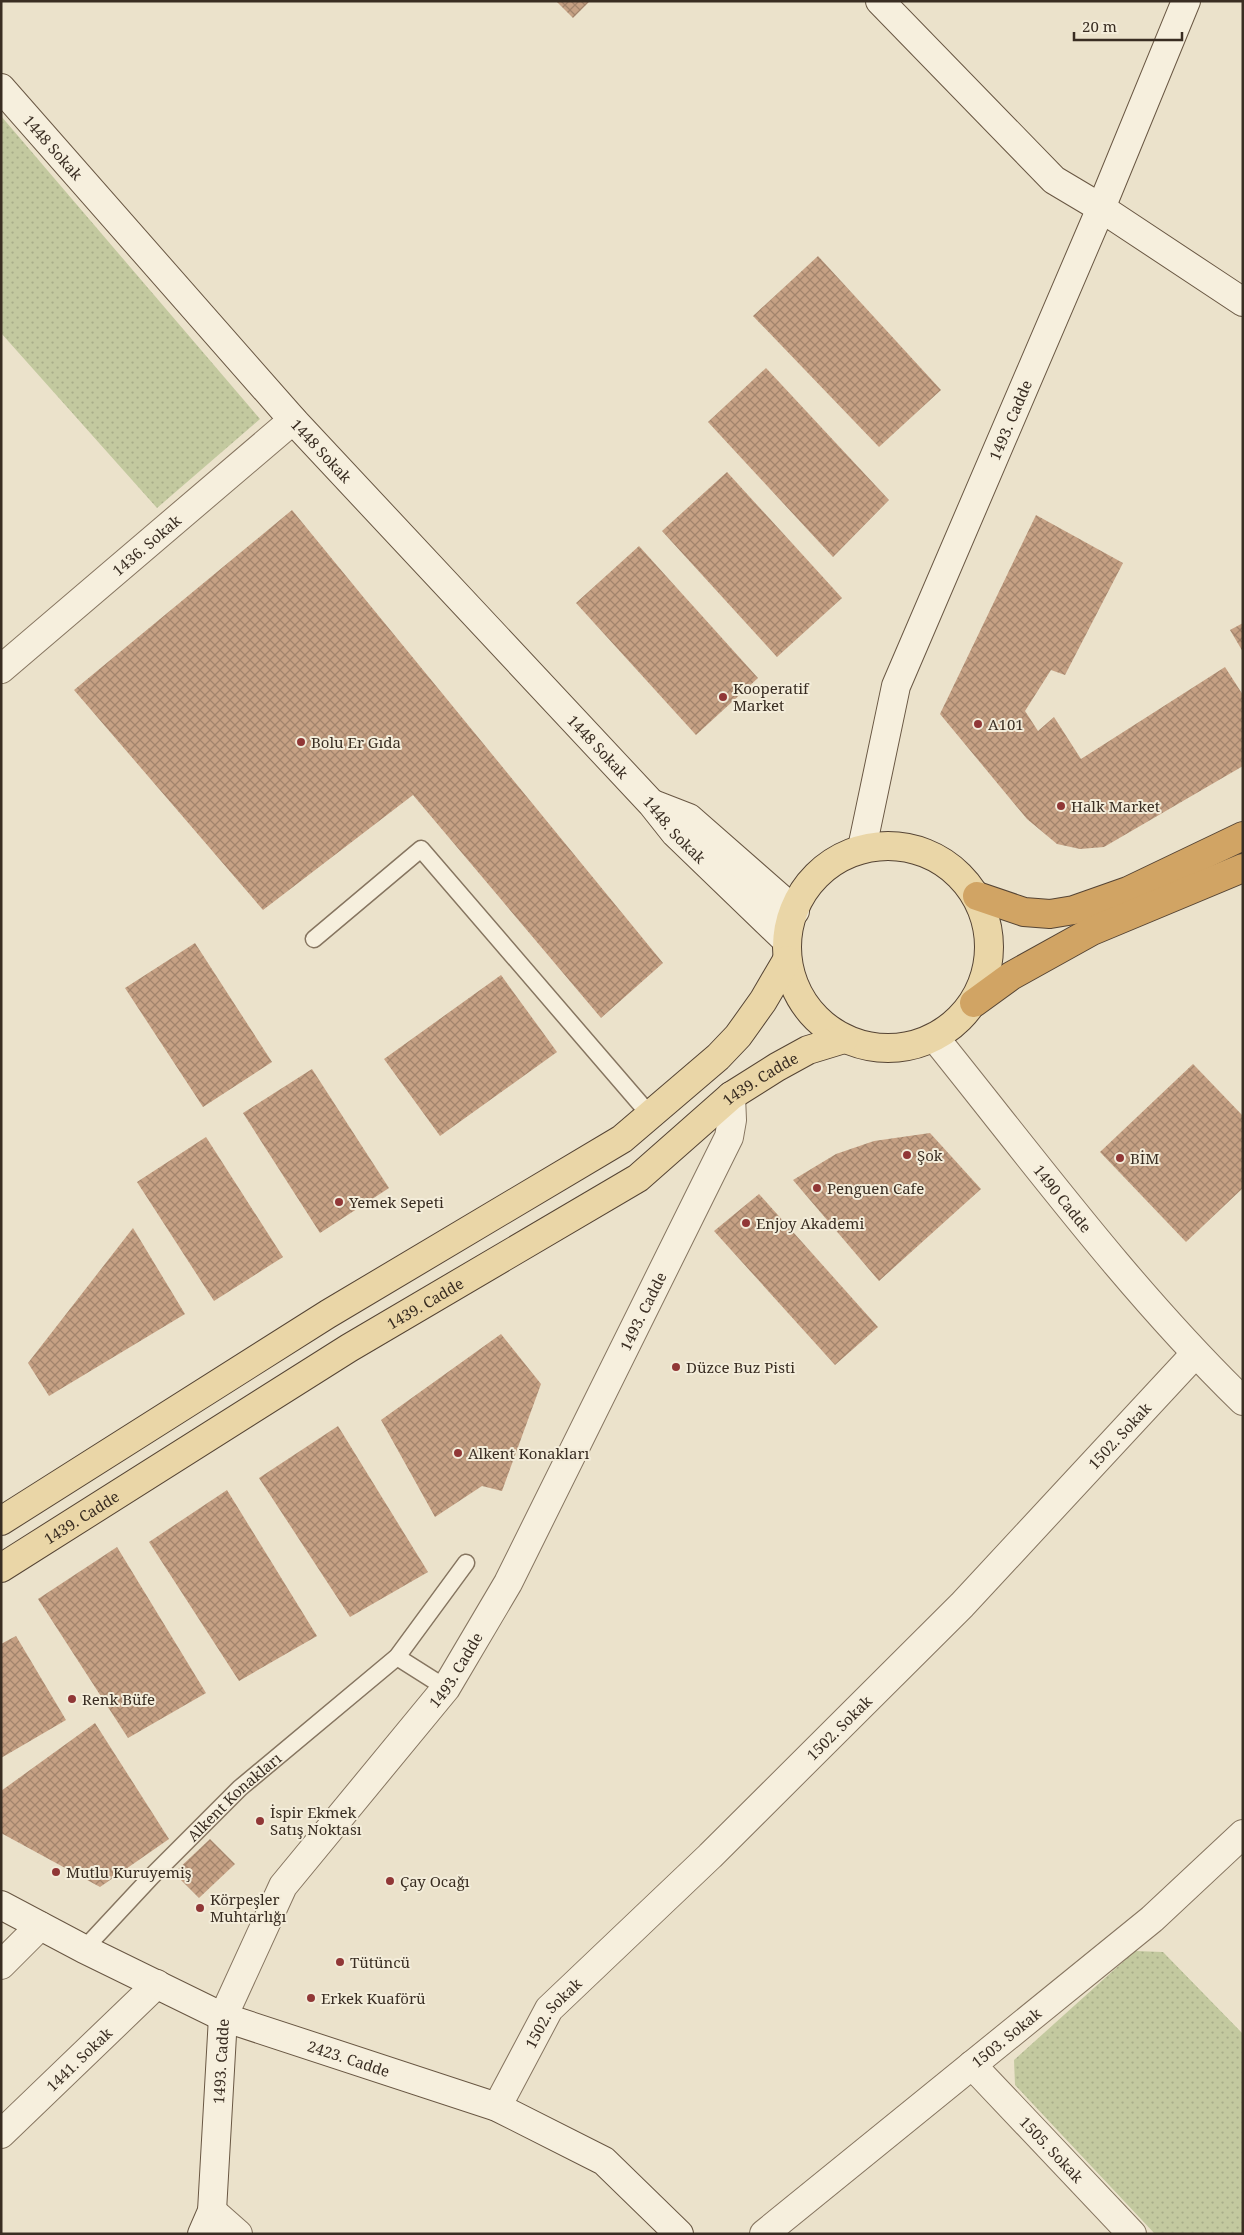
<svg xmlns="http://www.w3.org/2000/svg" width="1244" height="2235" viewBox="0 0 1244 2235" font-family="'Noto Serif',serif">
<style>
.park{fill:url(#park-dots)}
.building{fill:url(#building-cross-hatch)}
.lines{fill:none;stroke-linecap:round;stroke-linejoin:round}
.lane-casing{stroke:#867560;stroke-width:19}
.street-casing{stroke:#867560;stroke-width:30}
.secondary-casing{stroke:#695743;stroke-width:30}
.primary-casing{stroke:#554434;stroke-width:30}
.highway-casing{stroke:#554434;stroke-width:30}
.lane{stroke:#f6efdd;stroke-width:16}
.street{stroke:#f6efdd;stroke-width:28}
.secondary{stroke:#f6efdd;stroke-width:28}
.primary{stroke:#ead6a7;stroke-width:28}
.highway{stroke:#d1a464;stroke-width:28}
.poi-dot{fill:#903736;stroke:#f3ecd9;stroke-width:2}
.labels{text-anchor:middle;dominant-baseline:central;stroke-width:4;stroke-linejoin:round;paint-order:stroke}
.street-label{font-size:15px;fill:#392d22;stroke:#f3ecd9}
.poi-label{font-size:15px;fill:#392d22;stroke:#f3ecd9;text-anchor:start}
</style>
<defs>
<pattern id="park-dots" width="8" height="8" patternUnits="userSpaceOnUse" patternTransform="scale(1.25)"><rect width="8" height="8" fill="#c3c99f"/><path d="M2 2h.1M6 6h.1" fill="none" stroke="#a8ad89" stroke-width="1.8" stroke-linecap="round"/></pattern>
<pattern id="building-cross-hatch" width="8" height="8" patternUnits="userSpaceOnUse" patternTransform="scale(1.25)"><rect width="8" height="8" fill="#c6a184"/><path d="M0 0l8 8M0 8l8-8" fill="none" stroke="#a2846c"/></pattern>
</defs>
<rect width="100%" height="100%" fill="#ebe2cb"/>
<g class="park">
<path d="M 1,116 L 260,419 L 157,508 L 1,333 Z"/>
<path d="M 1135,1951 L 1163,1952 L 1243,2034 L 1243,2234 L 1155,2234 L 1015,2085 L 1014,2060 Z"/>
</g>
<g class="building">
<path d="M 556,1 L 590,1 L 573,18 Z"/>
<path d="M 818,256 L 941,390 L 879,447 L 753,316 Z"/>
<path d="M 766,368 L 889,500 L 833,557 L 708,422 Z"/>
<path d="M 727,472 L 842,598 L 777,657 L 662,531 Z"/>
<path d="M 292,510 L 663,963 L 601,1018 L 413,795 L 263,910 L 74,690 Z"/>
<path d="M 1036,515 L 1123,563 L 1065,675 L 1051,670 L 1025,711 L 1038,731 L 1054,717 L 1081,759 L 1225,667 L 1243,695 L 1243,766 L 1104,847 L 1080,849 L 1057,844 L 1027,819 L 940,714 Z"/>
<path d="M 639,546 L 758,678 L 696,735 L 576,603 Z"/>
<path d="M 1243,623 L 1243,652 L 1230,630 Z"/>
<path d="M 195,943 L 272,1062 L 203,1107 L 125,988 Z"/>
<path d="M 501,975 L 557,1052 L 440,1136 L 384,1059 Z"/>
<path d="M 1193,1064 L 1243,1116 L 1243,1188 L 1186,1242 L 1100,1152 Z"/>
<path d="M 312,1069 L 389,1188 L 320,1233 L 243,1113 Z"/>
<path d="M 930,1133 L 981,1189 L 879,1281 L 793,1180 L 836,1154 L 874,1141 Z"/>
<path d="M 206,1137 L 283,1257 L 214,1301 L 137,1182 Z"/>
<path d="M 759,1194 L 878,1327 L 835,1365 L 714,1231 Z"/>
<path d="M 133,1228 L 185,1314 L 49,1396 L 28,1363 Z"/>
<path d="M 501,1334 L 541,1384 L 502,1491 L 482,1486 L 435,1517 L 381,1420 Z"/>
<path d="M 338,1426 L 428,1572 L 350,1617 L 259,1478 Z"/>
<path d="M 227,1490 L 317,1636 L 239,1681 L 149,1542 Z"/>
<path d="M 117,1547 L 206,1693 L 128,1738 L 38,1599 Z"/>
<path d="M 16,1636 L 66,1720 L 1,1758 L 1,1644 Z"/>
<path d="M 95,1723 L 169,1839 L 100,1887 L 1,1833 L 1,1791 Z"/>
<path d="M 210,1839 L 235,1864 L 199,1898 L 174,1873 Z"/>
</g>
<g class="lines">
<g class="lane-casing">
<g id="lane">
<path d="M 314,939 L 421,849 L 650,1115"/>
<path d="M 397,1657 L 446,1688"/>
<path id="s1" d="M 84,1949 L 152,1876 L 240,1788 L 397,1657 L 466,1563"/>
</g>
</g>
<g class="street-casing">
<g id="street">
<path id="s2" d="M 1,669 L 293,420"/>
<path id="s3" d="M 935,1038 C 1035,1162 1129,1290 1243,1401"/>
<path d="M 1,1965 L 40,1926"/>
<path id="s4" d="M 223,2017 L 283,1886 L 446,1688 L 508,1583 L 729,1137 L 732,1120 L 731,1096"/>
<path id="s5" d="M 972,2065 L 1132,2234"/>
<path id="s6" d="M 497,2107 L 549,2009 L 710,1856 L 962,1605 L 1195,1354"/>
<path id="s7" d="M 1,2134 L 157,1984"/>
<path d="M 212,2211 L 238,2234"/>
<path id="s8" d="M 764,2234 L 1152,1919 L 1243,1834"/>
</g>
</g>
<g class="secondary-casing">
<g id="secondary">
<path d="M 880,1 L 1054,180 L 1101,208 L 1243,302"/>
<path id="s9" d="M 1,88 L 293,420 L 652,804 L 675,833 L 786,940"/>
<path d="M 653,804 L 689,818 L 795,911"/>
<path id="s10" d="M 862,848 L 896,686 L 1101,208 L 1186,1"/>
<path id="s11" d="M 1,1905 L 84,1949 L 223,2017 L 497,2107 L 604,2161 L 679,2234"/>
<path id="s12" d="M 202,2234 L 212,2211 L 223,2017"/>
</g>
</g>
<g class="primary-casing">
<g id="primary">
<circle cx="888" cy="947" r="101"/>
<path d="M 1,1521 L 328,1314 L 622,1139 L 718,1057 L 738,1036 L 763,1001 L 787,960"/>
<path id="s13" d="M 1,1568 L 349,1348 L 638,1178 L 731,1096 L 777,1067 L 808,1050 L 844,1039"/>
</g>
</g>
<g class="highway-casing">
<g id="highway">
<path d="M 977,896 L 1024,912 L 1050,914 L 1074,910 L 1128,891 L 1243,836"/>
<path d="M 974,1003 L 1011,976 L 1092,931 L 1243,868"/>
</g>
</g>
<use href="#lane" class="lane"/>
<use href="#street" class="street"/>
<use href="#secondary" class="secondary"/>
<use href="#primary" class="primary"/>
<use href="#highway" class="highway"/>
</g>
<g class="poi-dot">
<circle cx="723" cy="697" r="5"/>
<circle cx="978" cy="724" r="5"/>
<circle cx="301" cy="742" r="5"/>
<circle cx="1061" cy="806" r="5"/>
<circle cx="907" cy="1155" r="5"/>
<circle cx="1120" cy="1158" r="5"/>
<circle cx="817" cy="1188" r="5"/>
<circle cx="339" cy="1202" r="5"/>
<circle cx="746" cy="1223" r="5"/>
<circle cx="676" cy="1367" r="5"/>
<circle cx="458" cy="1453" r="5"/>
<circle cx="72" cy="1699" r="5"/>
<circle cx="260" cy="1821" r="5"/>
<circle cx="56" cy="1872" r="5"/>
<circle cx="390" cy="1881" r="5"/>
<circle cx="200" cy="1908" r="5"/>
<circle cx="340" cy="1962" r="5"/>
<circle cx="311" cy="1998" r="5"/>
</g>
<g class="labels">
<g class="street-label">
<text stroke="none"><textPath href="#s9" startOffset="79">1448 Sokak</textPath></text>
<text stroke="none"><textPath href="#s10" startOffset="455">1493. Cadde</textPath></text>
<text stroke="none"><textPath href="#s9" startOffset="484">1448 Sokak</textPath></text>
<text stroke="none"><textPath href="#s2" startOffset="191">1436. Sokak</textPath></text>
<text stroke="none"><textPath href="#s9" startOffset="889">1448 Sokak</textPath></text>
<text stroke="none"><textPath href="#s9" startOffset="1002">1448. Sokak</textPath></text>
<text stroke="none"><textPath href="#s13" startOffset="905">1439. Cadde</textPath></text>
<text stroke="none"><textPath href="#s3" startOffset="205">1490 Cadde</textPath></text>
<text stroke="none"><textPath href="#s13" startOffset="500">1439. Cadde</textPath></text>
<text stroke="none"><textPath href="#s4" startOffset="826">1493. Cadde</textPath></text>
<text stroke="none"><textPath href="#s6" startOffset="920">1502. Sokak</textPath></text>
<text stroke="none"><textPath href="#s13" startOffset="95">1439. Cadde</textPath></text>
<text stroke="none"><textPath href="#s4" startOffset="421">1493. Cadde</textPath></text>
<text stroke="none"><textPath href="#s6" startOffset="515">1502. Sokak</textPath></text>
<text stroke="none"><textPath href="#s1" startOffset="214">Alkent Konakları</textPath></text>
<text stroke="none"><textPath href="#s6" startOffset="110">1502. Sokak</textPath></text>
<text stroke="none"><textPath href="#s8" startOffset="312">1503. Sokak</textPath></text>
<text stroke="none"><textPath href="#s11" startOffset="381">2423. Cadde</textPath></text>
<text stroke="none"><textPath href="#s7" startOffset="108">1441. Sokak</textPath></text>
<text stroke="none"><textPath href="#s12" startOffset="175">1493. Cadde</textPath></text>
<text stroke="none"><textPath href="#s5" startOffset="116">1505. Sokak</textPath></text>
</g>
<g class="poi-label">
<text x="733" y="688">Kooperatif<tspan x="733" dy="17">Market</tspan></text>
<text x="988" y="724">A101</text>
<text x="311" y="742">Bolu Er Gıda</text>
<text x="1071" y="806">Halk Market</text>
<text x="917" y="1155">Şok</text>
<text x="1130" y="1158">BİM</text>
<text x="827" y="1188">Penguen Cafe</text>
<text x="349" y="1202">Yemek Sepeti</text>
<text x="756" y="1223">Enjoy Akademi</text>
<text x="686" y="1367">Düzce Buz Pisti</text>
<text x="468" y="1453">Alkent Konakları</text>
<text x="82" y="1699">Renk Büfe</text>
<text x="270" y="1812">İspir Ekmek<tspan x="270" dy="17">Satış Noktası</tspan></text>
<text x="66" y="1872">Mutlu Kuruyemiş</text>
<text x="400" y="1881">Çay Ocağı</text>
<text x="210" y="1899">Körpeşler<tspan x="210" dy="17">Muhtarlığı</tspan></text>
<text x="350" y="1962">Tütüncü</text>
<text x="321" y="1998">Erkek Kuaförü</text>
</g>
</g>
<rect width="1244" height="2235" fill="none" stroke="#392d22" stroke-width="5"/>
<path d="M1074 32v8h108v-8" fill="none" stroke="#392d22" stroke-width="2.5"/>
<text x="1082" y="32" font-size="15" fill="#392d22" stroke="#f3ecd9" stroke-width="4" paint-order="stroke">20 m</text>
</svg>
